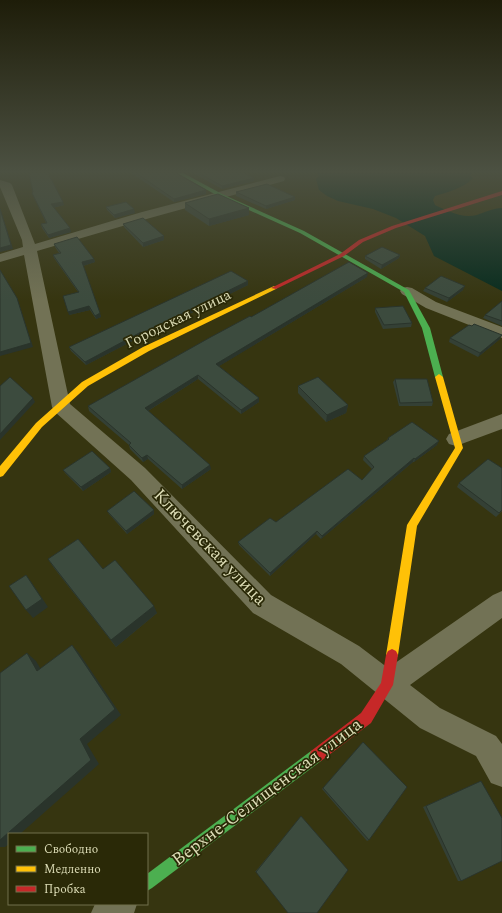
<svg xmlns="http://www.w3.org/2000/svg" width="502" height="913" viewBox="0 0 502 913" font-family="Spectral,serif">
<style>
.water{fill:#082c1e}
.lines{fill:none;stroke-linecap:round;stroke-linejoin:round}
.street{fill:#727255;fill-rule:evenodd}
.fast{fill:#4caf50;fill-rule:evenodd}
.slow{fill:#ffc107;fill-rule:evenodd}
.jam{fill:#c62828;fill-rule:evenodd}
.wall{fill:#344035}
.shaded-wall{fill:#2a342b}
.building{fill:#3c4b3e;stroke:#2a342b}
.labels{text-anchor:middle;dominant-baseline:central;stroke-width:3.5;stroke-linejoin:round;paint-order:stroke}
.street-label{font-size:15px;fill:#dbdbb5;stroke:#2a2907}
.near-street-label{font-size:18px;fill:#dbdbb5;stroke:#2a2907}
</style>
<rect width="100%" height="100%" fill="#363510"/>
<path class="water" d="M 317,173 L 473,173 L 470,175 L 473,178 C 464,188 448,192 435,196 L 433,200 L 435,205 C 448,211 462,219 477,215 C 485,212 494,208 502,208 L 502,291 L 434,256 L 425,236 L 396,218 L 373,209 L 338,201 L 327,196 L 319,190 L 316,179 L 319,176 Z"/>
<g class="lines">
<g class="street">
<path d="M 280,176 L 284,177 L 285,179 L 284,181 L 150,218 L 37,251 L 70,404 L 145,468 L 271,595 L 359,646 L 388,668 L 493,595 L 502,591 L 502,618 L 410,685 L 440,708 L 496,736 L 502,744 L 502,787 L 491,783 L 476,756 L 420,728 L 341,664 L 253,613 L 131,480 L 55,412 L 52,407 L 24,255 L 0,262 L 0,254 L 23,247 L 22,240 L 0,187 L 0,180 L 10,183 L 12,185 L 35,244 L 142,212 Z"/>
<path d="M 407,287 L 412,288 L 436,302 L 502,327 L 502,338 L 426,308 L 402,294 L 400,291 L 402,288 Z"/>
<path d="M 502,414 L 502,429 L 456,446 L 449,444 L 446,439 L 449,434 Z"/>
<path d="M 95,904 L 137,904 L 134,913 L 91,913 Z"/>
</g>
<g class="fast">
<path d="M 177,173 L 183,173 L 222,194 L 304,231 L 409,290 L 430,328 L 443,377 L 442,379 L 439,380 L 435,377 L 422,328 L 404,292 L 300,233 L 218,196 Z"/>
<path d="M 316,749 L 321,751 L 323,756 L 321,761 L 152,888 L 147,891 L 147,874 L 311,751 Z"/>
</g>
<g class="slow">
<path d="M 274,286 L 277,288 L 276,289 L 149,351 L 88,386 L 42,427 L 3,476 L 0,477 L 0,466 L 36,423 L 82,382 L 143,347 Z"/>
<path d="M 439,374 L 443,377 L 463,448 L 417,526 L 398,655 L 396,659 L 392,661 L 388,659 L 386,655 L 407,525 L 455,448 L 435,377 Z"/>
</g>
<g class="jam">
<path d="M 502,191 L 502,195 L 396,228 L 363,242 L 344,256 L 276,289 L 271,288 L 340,254 L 359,240 L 392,226 Z"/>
<path d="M 392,649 L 396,651 L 398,655 L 393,685 L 371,723 L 321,761 L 316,763 L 311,761 L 309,756 L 311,751 L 361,713 L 381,683 L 386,655 L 388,651 Z"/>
</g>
</g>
<g class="wall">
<path d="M 131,173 L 176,173 L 206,190 L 206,194 L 174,202 Z"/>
<path d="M 193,173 L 244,173 L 254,178 L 254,181 L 222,189 Z"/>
<path d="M 236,192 L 295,200 L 266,209 L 236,196 Z"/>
<path d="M 32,193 L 64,205 L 53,208 L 71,232 L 49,238 L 42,228 L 41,224 L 46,223 Z"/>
<path d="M 185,203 L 249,215 L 209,226 L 185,210 Z"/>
<path d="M 106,207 L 135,213 L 115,218 L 107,210 Z"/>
<path d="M 123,224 L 164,240 L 143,247 L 124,227 Z"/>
<path d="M 54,244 L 94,259 L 95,262 L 83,266 L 101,317 L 96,319 L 90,310 L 69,315 L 78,292 L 54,258 L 53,255 L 59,253 L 55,247 Z"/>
<path d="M 400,255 L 399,258 L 381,269 L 365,259 L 365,256 Z"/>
<path d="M 367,277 L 219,366 L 259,398 L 259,402 L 241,414 L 198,379 L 148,411 L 211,469 L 182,489 L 148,459 L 143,462 L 130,449 L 129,445 L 89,411 L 88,406 L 251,317 Z"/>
<path d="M 248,281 L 248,285 L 143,337 L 142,336 L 86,365 L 71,351 L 69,347 Z"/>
<path d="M 425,288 L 463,290 L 447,302 L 423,291 Z"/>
<path d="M 502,301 L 502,326 L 483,318 L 485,315 Z"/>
<path d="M 375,308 L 412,323 L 411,327 L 383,329 L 375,312 Z"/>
<path d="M 472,326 L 500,339 L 478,357 L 449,342 L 450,338 Z"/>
<path d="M 395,379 L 433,402 L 432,406 L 399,406 L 393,382 Z"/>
<path d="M 298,386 L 348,405 L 346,413 L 326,422 L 298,393 Z"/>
<path d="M 388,438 L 437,445 L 414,462 L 413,462 L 321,539 L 316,534 L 270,576 L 239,545 L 238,542 L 276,522 L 362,480 L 372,469 L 363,460 L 364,456 L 387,440 Z"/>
<path d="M 110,468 L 111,472 L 83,491 L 65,473 L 63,470 Z"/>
<path d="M 459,483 L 502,511 L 496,517 L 457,487 Z"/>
<path d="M 107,511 L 154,514 L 127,534 L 109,514 Z"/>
<path d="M 48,559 L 103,569 L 157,613 L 116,647 L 54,568 Z"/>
<path d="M 363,742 L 369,840 L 367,841 L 322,789 Z"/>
<path d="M 481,781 L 461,881 L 458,881 L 423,807 Z"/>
<path d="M 301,816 L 256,872 L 255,872 Z"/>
</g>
<g class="shaded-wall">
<path d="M 254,178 L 254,181 L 222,189 L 222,186 Z"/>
<path d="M 206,190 L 206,194 L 174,202 L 174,199 Z"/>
<path d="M 295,197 L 295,200 L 266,209 L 266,206 Z"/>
<path d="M 63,202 L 64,205 L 52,208 L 51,204 Z"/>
<path d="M 0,208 L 13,249 L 0,252 Z"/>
<path d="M 249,208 L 249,215 L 209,226 L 209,219 Z"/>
<path d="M 134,209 L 135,213 L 115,218 L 114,215 Z"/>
<path d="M 70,228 L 71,232 L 49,238 L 48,235 Z"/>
<path d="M 164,236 L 164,240 L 143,247 L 143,243 Z"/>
<path d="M 400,255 L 399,258 L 381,269 L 382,265 Z"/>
<path d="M 94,259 L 95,262 L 83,266 L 82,262 Z"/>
<path d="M 368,273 L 367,277 L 216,368 L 216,364 Z"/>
<path d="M 248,281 L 248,285 L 143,337 L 142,333 Z"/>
<path d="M 465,286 L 463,290 L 447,302 L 449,298 Z"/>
<path d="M 17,298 L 33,347 L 0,356 L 0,352 Z"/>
<path d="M 89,306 L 90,310 L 69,315 L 68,312 Z"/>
<path d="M 100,313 L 101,317 L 96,319 L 95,316 Z"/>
<path d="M 141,332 L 142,336 L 86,365 L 85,362 Z"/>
<path d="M 502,335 L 500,339 L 478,357 L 480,353 Z"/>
<path d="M 198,375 L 198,379 L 146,412 L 145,408 Z"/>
<path d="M 33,398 L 35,402 L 0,440 L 0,434 Z"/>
<path d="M 259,398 L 259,402 L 241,414 L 241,410 Z"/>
<path d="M 348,405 L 346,413 L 326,422 L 327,415 Z"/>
<path d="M 439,441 L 437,445 L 414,462 L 415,459 Z"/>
<path d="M 147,455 L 148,459 L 143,462 L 142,458 Z"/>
<path d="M 414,458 L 413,462 L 321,539 L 322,536 Z"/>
<path d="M 210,465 L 211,469 L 182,489 L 182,485 Z"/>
<path d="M 110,468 L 111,472 L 83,491 L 81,487 Z"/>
<path d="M 154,510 L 154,514 L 127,534 L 126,531 Z"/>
<path d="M 317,531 L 316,534 L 270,576 L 270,573 Z"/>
<path d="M 26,575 L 32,583 L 48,607 L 33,618 L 26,610 Z"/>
<path d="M 154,606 L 157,613 L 116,647 L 111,640 Z"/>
<path d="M 72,645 L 79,653 L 121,715 L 87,744 L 99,764 L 20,834 L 9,834 L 9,844 L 5,847 L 0,847 L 0,840 L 80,739 Z"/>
<path d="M 27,653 L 36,661 L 46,678 L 37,671 Z"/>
</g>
<g class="building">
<path d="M 29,173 L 48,173 L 63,202 L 51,204 L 70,228 L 48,235 L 41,224 L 47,223 L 32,193 L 33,192 Z"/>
<path d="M 136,173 L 176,173 L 206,190 L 174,199 Z"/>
<path d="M 199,173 L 244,173 L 254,178 L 222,186 Z"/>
<path d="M 267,184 L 295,197 L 266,206 L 236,192 Z"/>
<path d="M 218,194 L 249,208 L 209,219 L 185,203 Z"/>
<path d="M 126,202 L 134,209 L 114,215 L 106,207 Z"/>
<path d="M 0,209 L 11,245 L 0,248 Z"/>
<path d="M 143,218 L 164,236 L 143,243 L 123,224 Z"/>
<path d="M 77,237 L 94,259 L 82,262 L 100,313 L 95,316 L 89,306 L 68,312 L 63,296 L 79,292 L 53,255 L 61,253 L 54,244 Z"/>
<path d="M 382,247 L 400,255 L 382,265 L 365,256 Z"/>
<path d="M 349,262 L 368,273 L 216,364 L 259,398 L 241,410 L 198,375 L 145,408 L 210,465 L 182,485 L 147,455 L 142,458 L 129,445 L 131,443 L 88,406 L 209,338 L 250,316 L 251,317 Z"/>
<path d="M 0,270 L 17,298 L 31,343 L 0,352 Z"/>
<path d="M 231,271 L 248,281 L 142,333 L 141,332 L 85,362 L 69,347 Z"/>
<path d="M 441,276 L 465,286 L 449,298 L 425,288 Z"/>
<path d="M 502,301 L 502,321 L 485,315 Z"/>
<path d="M 403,306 L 412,323 L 384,325 L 375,308 Z"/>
<path d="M 474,324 L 502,335 L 480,353 L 450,338 L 469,325 L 472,326 Z"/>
<path d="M 10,377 L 33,398 L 0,434 L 0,386 Z"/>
<path d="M 318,377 L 348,405 L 327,415 L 298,386 Z"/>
<path d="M 395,379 L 427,379 L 433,402 L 400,403 Z"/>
<path d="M 412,422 L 439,441 L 415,459 L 414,458 L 322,536 L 317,531 L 270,573 L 238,542 L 270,518 L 276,522 L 348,469 L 362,480 L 374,467 L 364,456 L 389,439 L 388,438 Z"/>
<path d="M 92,451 L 110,468 L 81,487 L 63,470 Z"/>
<path d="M 488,459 L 502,468 L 502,510 L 499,513 L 459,483 Z"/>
<path d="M 134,491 L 154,510 L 126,531 L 107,511 Z"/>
<path d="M 78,539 L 103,569 L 115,560 L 154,606 L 111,640 L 48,559 Z"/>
<path d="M 26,575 L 42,599 L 26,610 L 9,586 Z"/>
<path d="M 72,645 L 115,709 L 80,739 L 91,760 L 0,840 L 0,673 L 27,653 L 37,671 Z"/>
<path d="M 363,742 L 407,787 L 369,840 L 323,788 Z"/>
<path d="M 481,781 L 502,818 L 502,861 L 461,881 L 426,806 Z"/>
<path d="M 301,816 L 348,870 L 317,913 L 288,913 L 256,872 Z"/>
</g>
<linearGradient id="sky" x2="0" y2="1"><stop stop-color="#1e1d09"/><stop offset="0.57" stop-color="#4c5142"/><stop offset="1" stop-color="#4c5142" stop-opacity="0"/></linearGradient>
<rect width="502" height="301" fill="url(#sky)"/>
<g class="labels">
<g class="street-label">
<text transform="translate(178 319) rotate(-26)">Городская улица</text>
</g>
<g class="near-street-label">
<text transform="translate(210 547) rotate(46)">Ключевская улица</text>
<text transform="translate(267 792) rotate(-37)">Верхне-Селищенская улица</text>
</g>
</g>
<rect x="8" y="833" width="140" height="72" fill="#2a2907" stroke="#71704d"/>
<rect x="16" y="846" width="20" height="6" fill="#4caf50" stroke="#71704d"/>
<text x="44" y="853" font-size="12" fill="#dbdbb5">Свободно</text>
<rect x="16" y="866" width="20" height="6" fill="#ffc107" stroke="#71704d"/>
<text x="44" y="873" font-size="12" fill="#dbdbb5">Медленно</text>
<rect x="16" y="886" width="20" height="6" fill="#c62828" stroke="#71704d"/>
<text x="44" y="893" font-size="12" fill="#dbdbb5">Пробка</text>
</svg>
